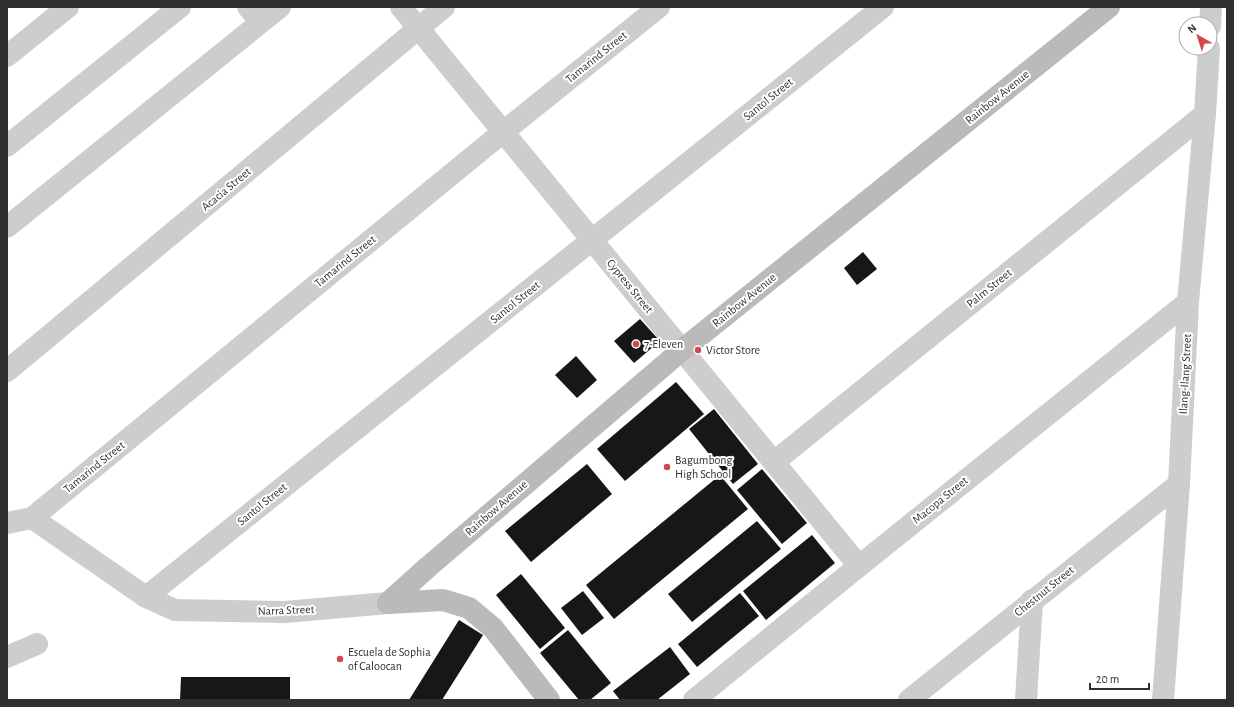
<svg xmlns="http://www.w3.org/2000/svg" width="1234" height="707" viewBox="0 0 1234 707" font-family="'Alegreya Sans',sans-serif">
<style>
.building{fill:#171717}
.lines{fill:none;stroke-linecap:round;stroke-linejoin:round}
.street{stroke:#cdcdcd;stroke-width:22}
.secondary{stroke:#bababa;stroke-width:22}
.poi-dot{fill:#cf494e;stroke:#fff;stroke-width:1.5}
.labels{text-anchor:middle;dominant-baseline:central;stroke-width:4;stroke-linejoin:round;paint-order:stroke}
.street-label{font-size:12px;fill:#303030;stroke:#fff}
.poi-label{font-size:12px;fill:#303030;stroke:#fff;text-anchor:start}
</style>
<rect width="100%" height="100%" fill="#fff"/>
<g class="building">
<path d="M 863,252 L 877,269 L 857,285 L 844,268 Z"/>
<path d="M 640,319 L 660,341 L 634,363 L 614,341 Z"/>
<path d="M 576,356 L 597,380 L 577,398 L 555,375 Z"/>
<path d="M 676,382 L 704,414 L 625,481 L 597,449 Z"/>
<path d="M 714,409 L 758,464 L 733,484 L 689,429 Z"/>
<path d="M 587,464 L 612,494 L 531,562 L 505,531 Z"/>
<path d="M 762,469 L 807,523 L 782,544 L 737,490 Z"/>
<path d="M 720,475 L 748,509 L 614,619 L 586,585 Z"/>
<path d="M 757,521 L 781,549 L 692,622 L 668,594 Z"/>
<path d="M 812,535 L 835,563 L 766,620 L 743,591 Z"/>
<path d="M 521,574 L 565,628 L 540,649 L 496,595 Z"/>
<path d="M 583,591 L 604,618 L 582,635 L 561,608 Z"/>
<path d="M 740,593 L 759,616 L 697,667 L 678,644 Z"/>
<path d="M 459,620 L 483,635 L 442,700 L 409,700 Z"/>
<path d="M 568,630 L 611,683 L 590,700 L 579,700 L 540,653 Z"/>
<path d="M 670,647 L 690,674 L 657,700 L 620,700 L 613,691 Z"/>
<path d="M 181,677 L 290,677 L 290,700 L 180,700 Z"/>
</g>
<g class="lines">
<g class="street">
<path d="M 248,7 L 261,22"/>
<path d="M 401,7 L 859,566"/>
<path d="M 1210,26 L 1211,7"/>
<path d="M 7,56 L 68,7"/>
<path d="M 7,146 L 180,7"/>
<path d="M 7,227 L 280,7"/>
<path d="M 7,371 L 444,7"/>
<path d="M 774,462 L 1205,114"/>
<path d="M 32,518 L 503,132 L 659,7"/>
<path d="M 7,523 L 32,518 L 146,597 L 175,610 L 285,612 L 388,603"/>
<path d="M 146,597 L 883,7"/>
<path d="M 7,657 L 37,644"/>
<path d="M 694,700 L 859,566 L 1188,302"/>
<path d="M 909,700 L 1179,484"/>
<path d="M 1026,700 L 1032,600"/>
<path d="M 1163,700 L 1179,484 L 1188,302 L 1205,114 L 1209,48"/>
</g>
<g class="secondary">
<path d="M 388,603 L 428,567 L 682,350 L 1109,7"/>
<path d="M 388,603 L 443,600 L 469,608 L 493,628 L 549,700"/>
</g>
</g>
<g class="poi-dot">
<circle cx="636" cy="344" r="4"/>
<circle cx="698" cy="350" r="4"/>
<circle cx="667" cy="467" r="4"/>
<circle cx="340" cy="659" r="4"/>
</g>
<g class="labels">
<g class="street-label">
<text transform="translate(596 57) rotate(-39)">Tamarind Street</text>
<text transform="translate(997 97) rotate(-39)">Rainbow Avenue</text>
<text transform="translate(768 99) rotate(-39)">Santol Street</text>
<text transform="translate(226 189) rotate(-40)">Acacia Street</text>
<text transform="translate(345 261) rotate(-39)">Tamarind Street</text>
<text transform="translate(630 286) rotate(51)">Cypress Street</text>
<text transform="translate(989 288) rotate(-39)">Palm Street</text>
<text transform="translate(744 300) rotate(-39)">Rainbow Avenue</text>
<text transform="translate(515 302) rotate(-39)">Santol Street</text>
<text transform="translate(1185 374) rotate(-87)">Ilang-Ilang Street</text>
<text transform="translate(94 467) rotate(-39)">Tamarind Street</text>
<text transform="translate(940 500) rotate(-39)">Macopa Street</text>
<text transform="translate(262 504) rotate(-39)">Santol Street</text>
<text transform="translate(496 508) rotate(-41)">Rainbow Avenue</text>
<text transform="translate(1044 591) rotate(-39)">Chestnut Street</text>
<text transform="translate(286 610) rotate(-2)">Narra Street</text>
</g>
<g class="poi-label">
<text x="644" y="344">7-Eleven</text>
<text x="706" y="350">Victor Store</text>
<text x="675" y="460">Bagumbong<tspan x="675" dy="14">High School</tspan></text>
<text x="348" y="652">Escuela de Sophia<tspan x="348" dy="14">of Caloocan</tspan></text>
</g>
</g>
<rect width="1234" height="707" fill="none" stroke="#303030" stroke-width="16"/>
<g transform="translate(1198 36) rotate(321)"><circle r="19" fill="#ffffff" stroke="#acacac"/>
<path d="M0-3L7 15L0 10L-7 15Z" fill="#cf494e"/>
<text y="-6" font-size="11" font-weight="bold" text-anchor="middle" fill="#303030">N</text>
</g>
<path d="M1090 683v6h59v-6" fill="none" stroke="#303030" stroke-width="2"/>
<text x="1096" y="683" font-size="12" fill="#303030" stroke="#ffffff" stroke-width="3" paint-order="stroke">20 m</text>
</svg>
